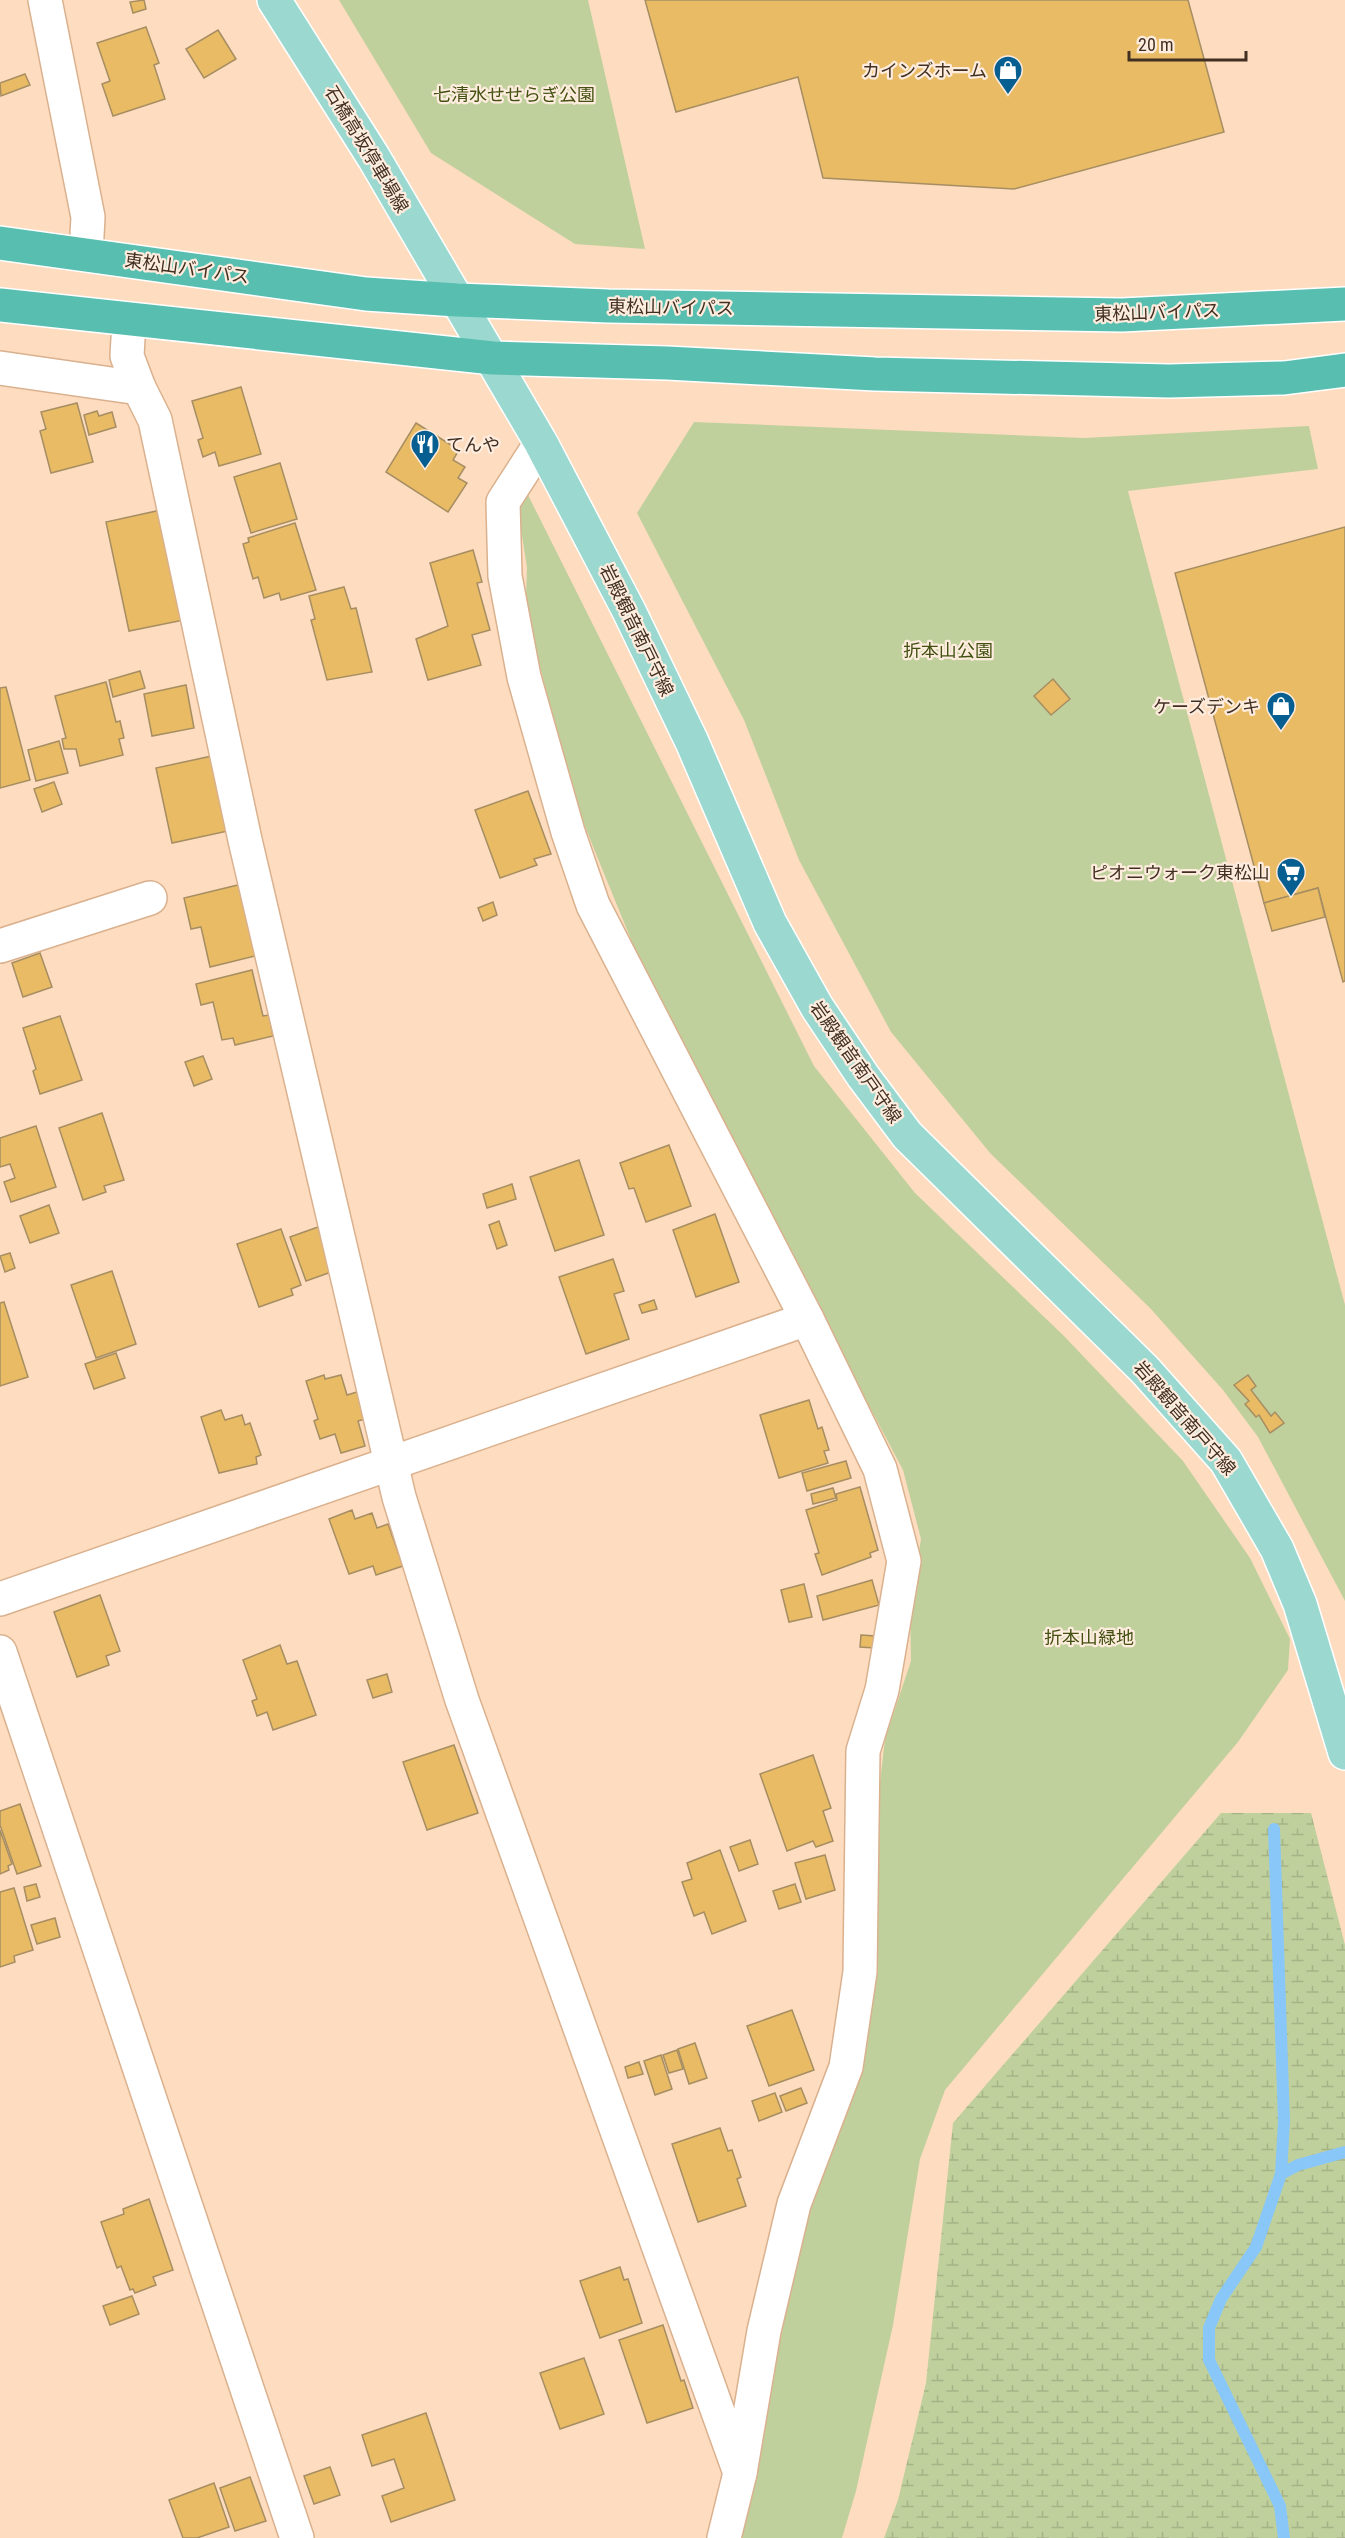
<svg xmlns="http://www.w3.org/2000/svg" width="1345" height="2538" viewBox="0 0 1345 2538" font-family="'Roboto Condensed','Noto Sans JP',sans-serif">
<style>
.green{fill:#c0d09d}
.wetland{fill:url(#wetland-marsh)}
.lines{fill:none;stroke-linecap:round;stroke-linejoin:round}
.stream{stroke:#88c7f7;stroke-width:12}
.building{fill:#e9bb65;stroke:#a68e62;stroke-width:1.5}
.minor-casing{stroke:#dab18e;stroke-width:36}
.major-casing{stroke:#fff;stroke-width:36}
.highway-casing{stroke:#fff;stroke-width:36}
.minor{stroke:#fff;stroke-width:33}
.major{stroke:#9bd9d0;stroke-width:33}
.highway{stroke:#58bfb0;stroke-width:33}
.labels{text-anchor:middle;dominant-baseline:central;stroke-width:4.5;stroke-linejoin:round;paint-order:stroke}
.poi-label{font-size:18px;fill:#413022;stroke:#feecde;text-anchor:end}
.park-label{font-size:18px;fill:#425111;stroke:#feecde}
.street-label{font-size:18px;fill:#413022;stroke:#feecde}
</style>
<defs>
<pattern id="wetland-marsh" width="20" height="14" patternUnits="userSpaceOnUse" patternTransform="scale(1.5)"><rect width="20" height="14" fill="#c0d09d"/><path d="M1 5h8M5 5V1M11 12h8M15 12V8" fill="none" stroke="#a6b387"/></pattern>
</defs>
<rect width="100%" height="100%" fill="#fedcbf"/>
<g class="green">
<path d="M 339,0 L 588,0 L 645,249 L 575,244 L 431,153 Z"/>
<path d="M 694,422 L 1084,438 L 1309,426 L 1318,469 L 1128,491 L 1345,1305 L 1345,1601 L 1258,1437 L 1223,1390 L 1150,1308 L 990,1153 L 891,1032 L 799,860 L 744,720 L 637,513 Z"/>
<path d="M 528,495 L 814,1066 L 915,1193 L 1064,1336 L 1183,1461 L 1250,1558 L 1290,1639 L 1288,1670 L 1238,1742 L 945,2090 L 920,2159 L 893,2325 L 856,2491 L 842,2538 L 735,2538 L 807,2204 L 875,1826 L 885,1739 L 911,1661 L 910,1606 L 921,1539 L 903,1470 L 659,1008 L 594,849 L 575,801 L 531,632 L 526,595 L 527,568 L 518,510 Z"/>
</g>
<path class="wetland" d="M 1221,1813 L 1311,1813 L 1345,1945 L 1345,2538 L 884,2538 L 898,2500 L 926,2383 L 953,2123 Z"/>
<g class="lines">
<g class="stream">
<path d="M 1274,1829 L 1284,2121 L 1281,2174 L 1256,2247 L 1221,2299 L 1209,2328 L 1209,2360 L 1280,2506 L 1284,2538"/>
<path d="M 1281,2174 L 1298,2165 L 1345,2152"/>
</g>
</g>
<g class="building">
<path d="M 144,0 L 146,9 L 133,13 L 130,2 Z"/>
<path d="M 645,0 L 1188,0 L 1224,132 L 1014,189 L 823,178 L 798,77 L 676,112 Z"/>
<path d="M 146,27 L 159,63 L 154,65 L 165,99 L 113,116 L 102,84 L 110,81 L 97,43 Z"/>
<path d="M 218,30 L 236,59 L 204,78 L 186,49 Z"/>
<path d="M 25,74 L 30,85 L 1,96 L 0,83 Z"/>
<path d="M 241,387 L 261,454 L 219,466 L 215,452 L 203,457 L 198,440 L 203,438 L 192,401 Z"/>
<path d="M 77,403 L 93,462 L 51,473 L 40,431 L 46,429 L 41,412 Z"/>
<path d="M 97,411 L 99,416 L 112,412 L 116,427 L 89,435 L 84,415 Z"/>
<path d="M 416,423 L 459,450 L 453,460 L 465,467 L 458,478 L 467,483 L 448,512 L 386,472 Z"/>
<path d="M 280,463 L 297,519 L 251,533 L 234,477 Z"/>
<path d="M 161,510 L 184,620 L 129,631 L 106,522 Z"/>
<path d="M 295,523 L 316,590 L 281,600 L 279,593 L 264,598 L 258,577 L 253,579 L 243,544 L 249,542 L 248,538 Z"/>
<path d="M 1345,527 L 1345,981 L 1343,982 L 1318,888 L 1264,903 L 1175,573 Z"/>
<path d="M 473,550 L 482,582 L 477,583 L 490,630 L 472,635 L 481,665 L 428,680 L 416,639 L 448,626 L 430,563 Z"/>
<path d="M 344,587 L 351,609 L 356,608 L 372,672 L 327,680 L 311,620 L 315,619 L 309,596 Z"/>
<path d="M 140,671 L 145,688 L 113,697 L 109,680 Z"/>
<path d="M 1053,679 L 1070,699 L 1051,715 L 1034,696 Z"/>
<path d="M 106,682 L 116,722 L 120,721 L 124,738 L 119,739 L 123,755 L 80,766 L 76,749 L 64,749 L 62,739 L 66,738 L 55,696 Z"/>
<path d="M 186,685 L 194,728 L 152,736 L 144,694 Z"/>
<path d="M 6,687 L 30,780 L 0,788 L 0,688 Z"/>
<path d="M 59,741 L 68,773 L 36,781 L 28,750 Z"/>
<path d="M 212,756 L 228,831 L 172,843 L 156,768 Z"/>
<path d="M 54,782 L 62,804 L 42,812 L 34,789 Z"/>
<path d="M 528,791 L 551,854 L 534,859 L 537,865 L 500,878 L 475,810 Z"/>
<path d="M 242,884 L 251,920 L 247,921 L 255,956 L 210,967 L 201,927 L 191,929 L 184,898 Z"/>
<path d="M 1318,888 L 1325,917 L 1272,931 L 1264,903 Z"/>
<path d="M 493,902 L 497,915 L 483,921 L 478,908 Z"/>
<path d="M 40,953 L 52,987 L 23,997 L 12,963 Z"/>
<path d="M 252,970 L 263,1016 L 269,1015 L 273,1036 L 235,1045 L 233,1038 L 222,1040 L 213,1002 L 201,1005 L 196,984 Z"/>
<path d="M 60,1016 L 82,1080 L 40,1094 L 33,1071 L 36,1069 L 23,1028 Z"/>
<path d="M 203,1056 L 212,1079 L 194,1086 L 185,1062 Z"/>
<path d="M 102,1113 L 124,1180 L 104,1186 L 106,1192 L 83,1200 L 59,1128 Z"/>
<path d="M 36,1126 L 56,1187 L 11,1202 L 4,1182 L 15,1178 L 10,1164 L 0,1167 L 0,1138 Z"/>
<path d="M 669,1145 L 691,1206 L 646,1222 L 634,1188 L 629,1189 L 620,1163 Z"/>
<path d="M 579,1160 L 604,1235 L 555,1251 L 530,1177 Z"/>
<path d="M 512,1184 L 516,1199 L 487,1208 L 483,1194 Z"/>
<path d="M 49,1205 L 59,1233 L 30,1243 L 20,1216 Z"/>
<path d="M 715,1214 L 739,1282 L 696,1297 L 673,1230 Z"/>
<path d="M 499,1221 L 507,1245 L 497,1249 L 489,1225 Z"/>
<path d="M 318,1227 L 334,1271 L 306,1281 L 290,1237 Z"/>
<path d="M 281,1229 L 301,1285 L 291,1289 L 293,1295 L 259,1307 L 237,1244 Z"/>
<path d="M 10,1253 L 15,1268 L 5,1272 L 0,1256 Z"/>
<path d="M 613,1259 L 624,1291 L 614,1294 L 629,1339 L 586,1354 L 559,1277 Z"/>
<path d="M 112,1271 L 136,1344 L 96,1358 L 71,1285 Z"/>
<path d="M 654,1300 L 657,1309 L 642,1313 L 639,1305 Z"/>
<path d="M 4,1302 L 28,1377 L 0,1386 L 0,1303 Z"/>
<path d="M 116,1353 L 125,1378 L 94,1389 L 85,1364 Z"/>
<path d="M 324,1375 L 325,1379 L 341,1375 L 347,1395 L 357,1392 L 365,1419 L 358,1421 L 365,1446 L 341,1453 L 335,1434 L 320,1439 L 314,1421 L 318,1419 L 306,1381 Z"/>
<path d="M 1248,1375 L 1256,1386 L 1251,1390 L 1271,1416 L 1275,1412 L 1284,1423 L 1270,1433 L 1259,1415 L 1256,1417 L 1245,1404 L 1249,1401 L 1234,1385 Z"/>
<path d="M 809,1400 L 818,1429 L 822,1427 L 829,1450 L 824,1451 L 828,1463 L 779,1478 L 760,1415 Z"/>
<path d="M 221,1410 L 225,1420 L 242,1415 L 245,1425 L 250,1423 L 261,1455 L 256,1457 L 257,1464 L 219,1473 L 201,1417 Z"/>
<path d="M 846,1461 L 851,1478 L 807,1491 L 802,1473 Z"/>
<path d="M 860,1487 L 878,1550 L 870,1553 L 871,1557 L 822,1575 L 815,1554 L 819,1553 L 806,1510 L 837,1500 L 836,1494 Z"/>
<path d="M 833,1488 L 836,1498 L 813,1504 L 811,1494 Z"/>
<path d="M 352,1510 L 355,1519 L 372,1513 L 377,1528 L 388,1524 L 403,1566 L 376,1575 L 373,1566 L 349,1574 L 329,1519 Z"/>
<path d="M 872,1580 L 879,1605 L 823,1620 L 817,1596 Z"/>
<path d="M 804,1584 L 812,1617 L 789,1622 L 781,1590 Z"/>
<path d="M 100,1595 L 120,1651 L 106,1656 L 109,1665 L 77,1677 L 54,1612 Z"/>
<path d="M 861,1635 L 875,1636 L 874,1648 L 860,1647 Z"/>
<path d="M 280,1645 L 287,1664 L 297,1661 L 316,1715 L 273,1730 L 267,1712 L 257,1716 L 252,1701 L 257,1699 L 243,1660 Z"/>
<path d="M 387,1674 L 392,1692 L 373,1698 L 367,1680 Z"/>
<path d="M 454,1745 L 478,1813 L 427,1830 L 403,1762 Z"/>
<path d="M 813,1755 L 831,1808 L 823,1811 L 833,1841 L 816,1847 L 813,1841 L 787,1851 L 760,1774 Z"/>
<path d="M 20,1804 L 41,1866 L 17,1874 L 0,1825 L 0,1811 Z"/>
<path d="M 0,1830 L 12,1864 L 8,1866 L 9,1870 L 0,1874 Z"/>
<path d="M 750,1840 L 758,1864 L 739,1871 L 730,1847 Z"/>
<path d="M 720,1850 L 746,1921 L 712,1934 L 704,1912 L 694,1916 L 682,1882 L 692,1879 L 687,1863 Z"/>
<path d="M 825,1855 L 835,1890 L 806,1899 L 795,1863 Z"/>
<path d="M 36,1884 L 40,1897 L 27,1901 L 24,1887 Z"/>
<path d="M 795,1884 L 801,1902 L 779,1909 L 773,1891 Z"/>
<path d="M 14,1888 L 33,1950 L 14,1956 L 15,1962 L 0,1967 L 0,1892 Z"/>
<path d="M 55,1918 L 60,1937 L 37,1944 L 31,1925 Z"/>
<path d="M 792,2010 L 814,2070 L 769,2086 L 747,2026 Z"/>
<path d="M 695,2043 L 707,2078 L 689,2084 L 678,2049 Z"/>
<path d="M 677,2050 L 683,2069 L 669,2073 L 663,2055 Z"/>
<path d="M 661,2055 L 672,2089 L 655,2095 L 644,2061 Z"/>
<path d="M 639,2062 L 643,2074 L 628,2078 L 625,2067 Z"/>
<path d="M 801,2088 L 807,2103 L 786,2111 L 780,2096 Z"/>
<path d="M 775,2093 L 782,2112 L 759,2121 L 752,2101 Z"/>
<path d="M 720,2128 L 728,2151 L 732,2150 L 741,2177 L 737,2179 L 746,2206 L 698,2222 L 672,2144 Z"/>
<path d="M 149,2199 L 173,2270 L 153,2277 L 156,2285 L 135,2293 L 133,2289 L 130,2290 L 121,2266 L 117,2268 L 101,2222 L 124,2214 L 123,2209 Z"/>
<path d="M 620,2267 L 624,2280 L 628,2279 L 642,2323 L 600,2338 L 580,2281 Z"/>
<path d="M 132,2296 L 139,2314 L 110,2325 L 103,2306 Z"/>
<path d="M 663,2325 L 681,2381 L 684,2380 L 693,2408 L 647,2423 L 619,2340 Z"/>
<path d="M 584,2358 L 604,2414 L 560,2429 L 540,2373 Z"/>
<path d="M 426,2413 L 455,2500 L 391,2522 L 382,2496 L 404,2488 L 394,2459 L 372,2466 L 362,2435 Z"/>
<path d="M 330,2467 L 340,2495 L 314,2504 L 304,2476 Z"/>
<path d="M 250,2477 L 266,2521 L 235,2531 L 220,2488 Z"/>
<path d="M 214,2483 L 229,2527 L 197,2538 L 183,2538 L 169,2500 Z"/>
</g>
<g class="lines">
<g class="minor-casing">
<g id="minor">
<path d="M 45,0 L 88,217 L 86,254"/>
<path d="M 129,321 L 127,356 L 139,388"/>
<path d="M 0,368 L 139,388 L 155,420 L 245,840 L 399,1497 L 462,1700 L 740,2473"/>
<path d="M 541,443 L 503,502 L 505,576 L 524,677 L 568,832 L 593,905 L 807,1319 L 880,1469 L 904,1561 L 882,1690 L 863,1751 L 860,1972 L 846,2067 L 794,2204 L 764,2331 L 740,2473 L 724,2538"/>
<path d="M 0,946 L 150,898"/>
<path d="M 0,1599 L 807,1319"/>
<path d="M 0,1652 L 297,2538"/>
</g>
</g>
<g class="major-casing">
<path id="major" d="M 274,0 L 374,158 L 541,443 L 629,611 L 692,742 L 770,923 L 817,1007 L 863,1076 L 907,1135 L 1145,1370 L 1226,1461 L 1277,1549 L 1300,1604 L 1345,1753"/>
</g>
<g class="highway-casing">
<g id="highway">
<path d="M 0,243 L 366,294 L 457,300 L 608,306 L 1122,315 L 1345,304"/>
<path d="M 0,305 L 493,358 L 667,363 L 875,374 L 1169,381 L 1284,378 L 1345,370"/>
</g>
</g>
<use href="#minor" class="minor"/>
<use href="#major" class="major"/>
<use href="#highway" class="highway"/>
</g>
<defs>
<g id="shop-pin" transform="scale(1.5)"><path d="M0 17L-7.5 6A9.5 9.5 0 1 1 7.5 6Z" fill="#075f91" stroke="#feecde"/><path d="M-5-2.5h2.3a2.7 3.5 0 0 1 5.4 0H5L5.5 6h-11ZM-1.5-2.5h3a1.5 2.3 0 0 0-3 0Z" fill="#fff"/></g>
<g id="restaurant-pin" transform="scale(1.5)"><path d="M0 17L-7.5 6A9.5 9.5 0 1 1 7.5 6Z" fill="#075f91" stroke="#feecde"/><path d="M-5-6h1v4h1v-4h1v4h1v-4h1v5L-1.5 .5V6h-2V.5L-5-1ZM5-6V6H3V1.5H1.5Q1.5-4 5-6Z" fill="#fff"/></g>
<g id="supermarket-pin" transform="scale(1.5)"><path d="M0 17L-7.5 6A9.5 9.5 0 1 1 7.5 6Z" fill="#075f91" stroke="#feecde"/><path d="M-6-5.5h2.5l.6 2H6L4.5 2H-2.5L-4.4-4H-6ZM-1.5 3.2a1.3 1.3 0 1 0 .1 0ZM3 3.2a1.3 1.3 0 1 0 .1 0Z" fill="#fff"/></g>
</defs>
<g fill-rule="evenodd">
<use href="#shop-pin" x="1008" y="70"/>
<use href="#restaurant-pin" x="425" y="444"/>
<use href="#shop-pin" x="1281" y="706"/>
<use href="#supermarket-pin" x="1291" y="872"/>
</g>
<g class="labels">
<g class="poi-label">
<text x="987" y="70">カインズホーム</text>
<text x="446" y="444" text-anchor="start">てんや</text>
<text x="1260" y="706">ケーズデンキ</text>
<text x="1270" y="872">ピオニウォーク東松山</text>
</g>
<g class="park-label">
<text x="514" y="94">七清水せせらぎ公園</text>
<text x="948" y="650">折本山公園</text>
<text x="1089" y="1637">折本山緑地</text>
</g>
<g class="street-label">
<text transform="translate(367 149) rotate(59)">石橋高坂停車場線</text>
<text transform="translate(187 268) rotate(8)">東松山バイパス</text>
<text transform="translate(671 307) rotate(1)">東松山バイパス</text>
<text transform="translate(1157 312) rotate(-2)">東松山バイパス</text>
<text transform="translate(637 630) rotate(64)">岩殿観音南戸守線</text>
<text transform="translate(856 1062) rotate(55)">岩殿観音南戸守線</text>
<text transform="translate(1185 1418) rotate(49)">岩殿観音南戸守線</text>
</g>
</g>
<path d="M1129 51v9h117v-9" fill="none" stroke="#413022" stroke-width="3"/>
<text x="1138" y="51" font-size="18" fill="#413022" stroke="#feecde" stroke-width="4.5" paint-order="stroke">20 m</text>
</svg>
